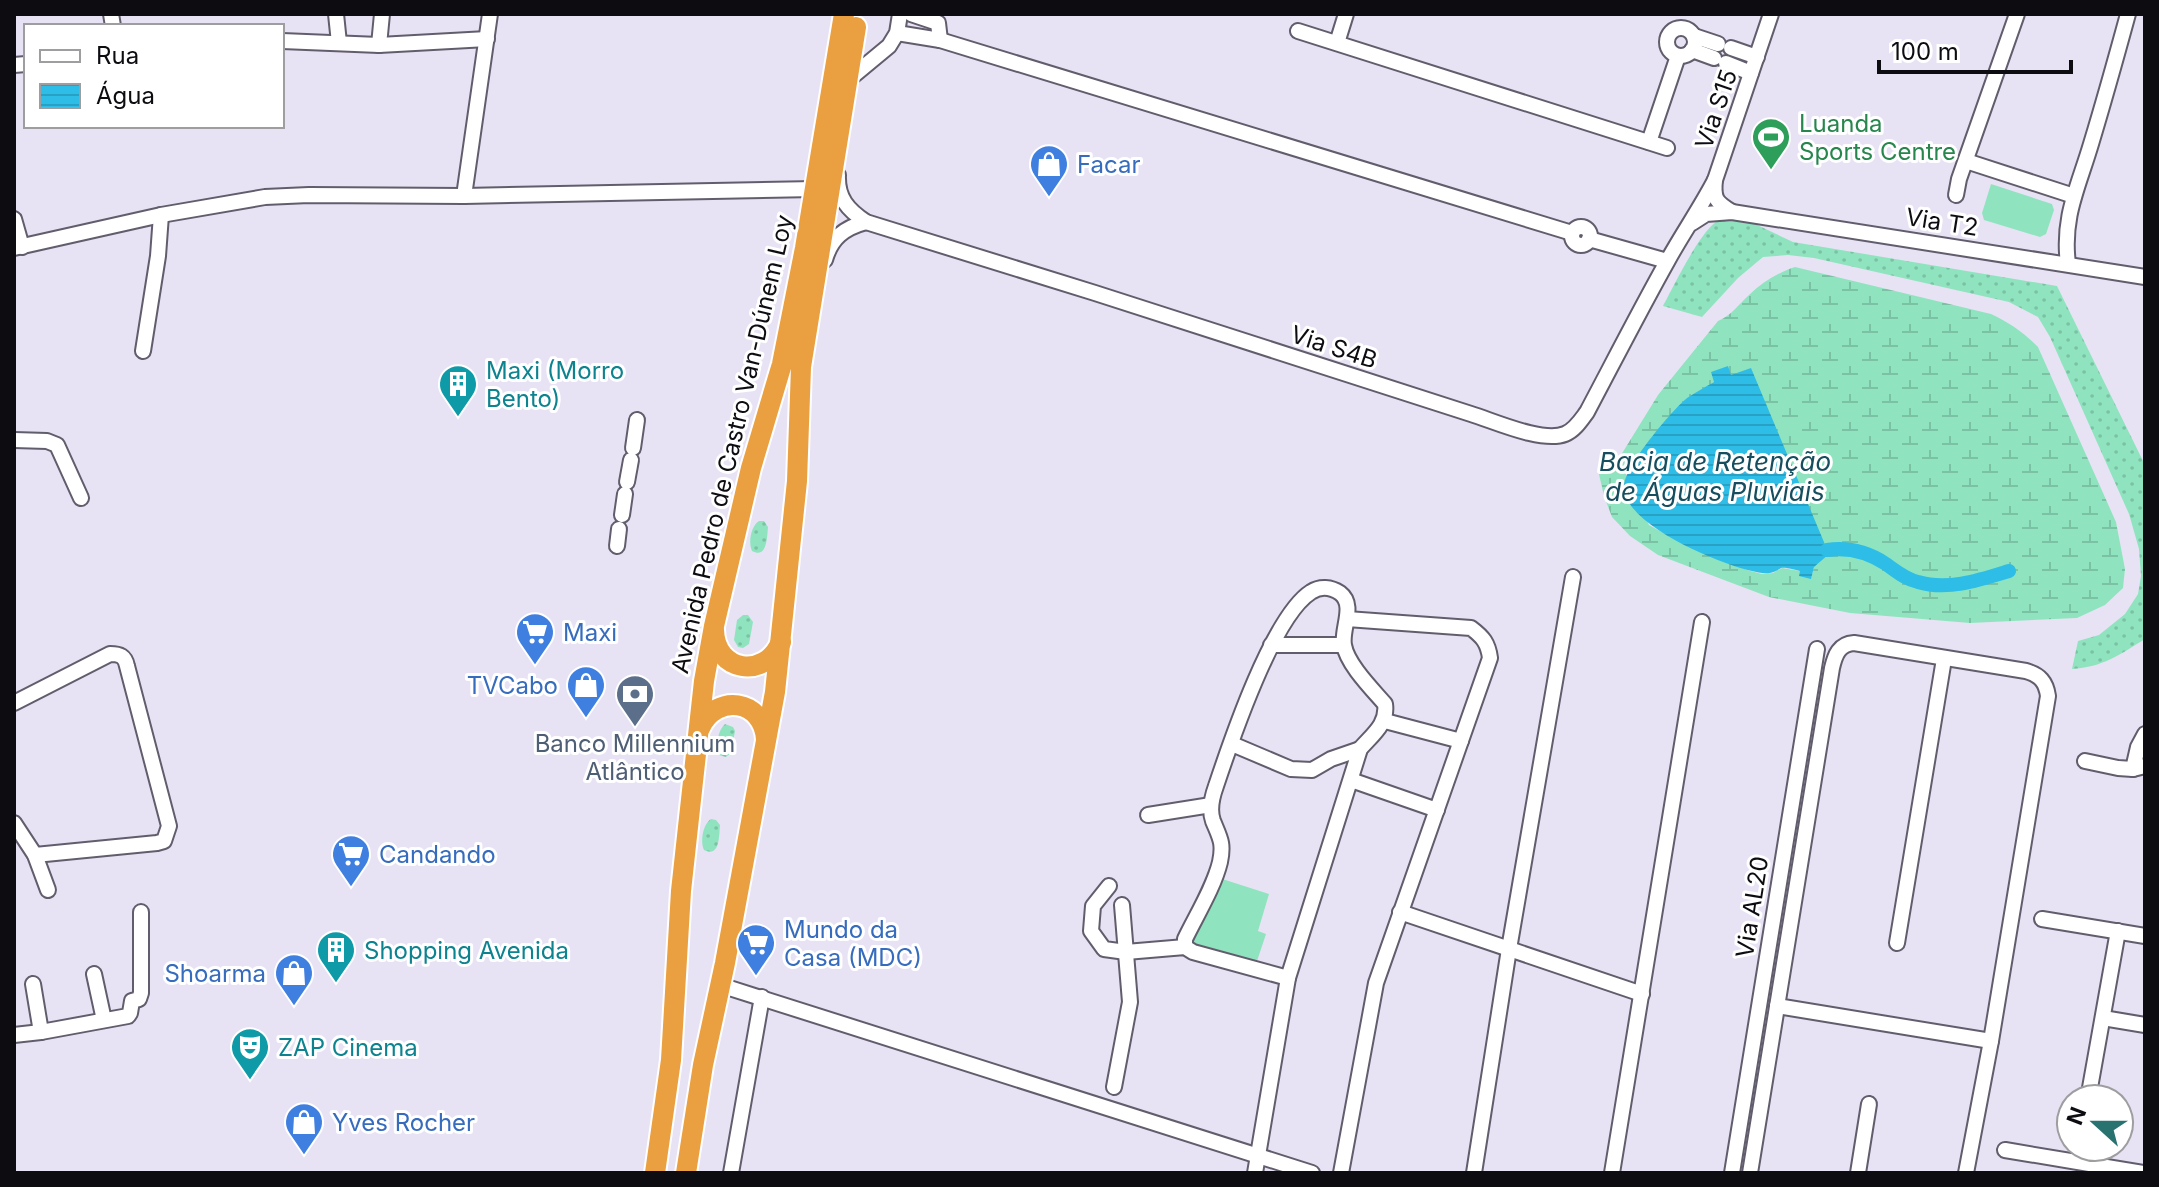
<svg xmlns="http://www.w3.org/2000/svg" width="2159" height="1187" viewBox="0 0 2159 1187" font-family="Inter,sans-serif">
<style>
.grass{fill:url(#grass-dots)}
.wetland{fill:url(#wetland-marsh);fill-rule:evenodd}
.garden{fill:#8fe4bf}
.water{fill:url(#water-rules)}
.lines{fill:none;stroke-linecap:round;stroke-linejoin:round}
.canal{stroke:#2ebde6;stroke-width:14}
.minor-casing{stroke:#625d6c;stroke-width:18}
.highway-casing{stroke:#fff;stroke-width:24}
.minor{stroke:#fff;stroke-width:14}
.highway{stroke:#eaa040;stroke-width:20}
.labels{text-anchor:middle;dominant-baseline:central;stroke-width:6;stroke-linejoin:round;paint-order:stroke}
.street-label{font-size:24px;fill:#0d0c11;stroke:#fff}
.leisure-label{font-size:24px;fill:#27864d;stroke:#fff;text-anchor:start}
.shop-label{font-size:24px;fill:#366cbe;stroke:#fff;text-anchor:start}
.culture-label{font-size:24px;fill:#0d838f;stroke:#fff;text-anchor:start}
.service-label{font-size:24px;fill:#4e5e75;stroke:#fff}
.water-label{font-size:26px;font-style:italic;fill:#164e5f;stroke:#fff}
</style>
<defs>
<pattern id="grass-dots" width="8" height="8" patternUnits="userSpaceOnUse" patternTransform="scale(2)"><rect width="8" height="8" fill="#8fe4bf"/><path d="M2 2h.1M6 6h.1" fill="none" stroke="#7ac2a3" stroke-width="1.8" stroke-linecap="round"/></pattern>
<pattern id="wetland-marsh" width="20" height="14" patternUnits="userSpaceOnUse" patternTransform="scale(2)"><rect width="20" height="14" fill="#8fe4bf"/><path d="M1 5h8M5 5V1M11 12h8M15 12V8" fill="none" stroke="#7ac2a3"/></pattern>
<pattern id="water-rules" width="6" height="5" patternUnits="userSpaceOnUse" patternTransform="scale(2)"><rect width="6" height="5" fill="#2ebde6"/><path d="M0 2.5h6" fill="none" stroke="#28a1c4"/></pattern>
</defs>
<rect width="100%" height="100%" fill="#e8e3f4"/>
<g class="grass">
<path d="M 1721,219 L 1755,224 L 1793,242 L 2057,286 L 2145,465 L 2145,639 C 2119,655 2103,667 2072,669 L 2078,641 L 2099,635 L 2125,614 L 2138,594 L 2141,576 L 2139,549 L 2129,514 L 2050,337 L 2038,317 L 2009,302 L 1814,258 L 1788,255 L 1763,257 L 1738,278 L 1702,317 L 1663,306 C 1674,286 1702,226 1721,219 Z"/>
<path d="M 759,521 L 764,521 L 768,527 C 767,538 767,559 752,551 C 748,542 751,526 759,521 Z"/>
<path d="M 743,615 L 748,615 L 753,622 L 749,644 L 743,648 L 738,647 L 734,640 L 737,620 Z"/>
<path d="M 725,724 L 733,727 L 735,731 L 731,753 L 726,757 L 719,755 C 715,746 718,730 725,724 Z"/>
<path d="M 711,819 L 716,820 L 720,825 C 719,836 720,858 704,850 C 700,841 703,824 711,819 Z"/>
</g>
<path class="wetland" d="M 1795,267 L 1991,314 C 2010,323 2023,332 2038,347 L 2116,522 L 2125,569 L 2123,588 L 2105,605 L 2077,618 L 1970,623 L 1850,613 L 1769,597 L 1658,555 L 1630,536 L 1612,517 L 1604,496 L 1598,470 L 1613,468 L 1658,395 L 1718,321 C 1731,316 1739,304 1749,295 C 1763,282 1777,273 1795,267 ZM 1714,382 L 1814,567 L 1811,578 L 1800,571 L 1782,568 L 1773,573 L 1762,574 L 1747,570 L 1687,546 L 1649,525 L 1626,474 L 1654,434 L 1686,399 Z"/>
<g class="garden">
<path d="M 1991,184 L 2052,204 L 2054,210 L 2046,234 L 2040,237 L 1984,220 L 1982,213 Z"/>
<path d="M 1213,876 L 1269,894 L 1258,931 L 1266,934 L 1255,967 L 1191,945 Z"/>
</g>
<path class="water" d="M 1728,366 L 1731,375 L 1751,368 L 1829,554 L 1814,567 L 1811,579 L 1799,576 L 1800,571 C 1795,570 1786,567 1781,568 C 1779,569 1778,570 1776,571 C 1768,575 1760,573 1752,571 C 1720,564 1624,525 1624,487 C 1623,468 1672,410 1687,398 C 1696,392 1705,387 1714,382 L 1711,372 Z"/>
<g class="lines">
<path class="canal" d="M 1827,550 C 1848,547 1868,552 1886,564 C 1896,571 1905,579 1918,582 C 1948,591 1980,580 2009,571"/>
<g class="minor-casing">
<g id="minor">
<path d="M 111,14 L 113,26"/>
<path d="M 336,14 L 339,43"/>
<path d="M 911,14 L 938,23 L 940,40"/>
<circle cx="1681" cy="42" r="14"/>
<path d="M 1298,31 L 1667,148"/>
<path d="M 897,33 L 940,40 L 1572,233"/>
<path d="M 1694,36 L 1718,44"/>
<path d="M 282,41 L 379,45 L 487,39"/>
<path d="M 1337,43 L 1346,14"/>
<path d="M 379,45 L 382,14"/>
<path d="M 1731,48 L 1757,57"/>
<path d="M 1692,50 L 1714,58"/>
<path d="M 1726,63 L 1751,73"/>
<path d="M 14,65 L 26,64"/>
<path d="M 848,80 L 889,46 L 897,33 L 900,14"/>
<path d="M 1649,142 L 1678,56"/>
<path d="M 1966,161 L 2074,196"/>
<path d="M 838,175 C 837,198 848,210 866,222 L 1095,293 L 1471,414 C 1494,421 1542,443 1565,434 C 1575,430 1581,420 1587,412 C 1614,361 1640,310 1668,260 C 1683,233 1701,207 1715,180"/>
<path d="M 1956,195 L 1959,179 L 2017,14"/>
<path d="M 464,196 L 490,14"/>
<path d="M 1732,212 C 1716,202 1713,199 1715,180 L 1771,14"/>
<path d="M 14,219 L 22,247"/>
<path d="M 1692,223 L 1706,214 L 1732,212 L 2145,277"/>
<circle cx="1581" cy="236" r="9"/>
<path d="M 1589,239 L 1667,261"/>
<path d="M 14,248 L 161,215 L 265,197 L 309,195 L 464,196 L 815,189"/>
<path d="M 825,260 C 831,238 844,228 866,222"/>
<path d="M 2068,264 C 2062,217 2078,188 2091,144 C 2104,101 2116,58 2128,14"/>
<path d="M 143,351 L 158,256 L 161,215"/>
<path d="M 14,440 L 47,441 L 57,445 L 81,498"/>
<path d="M 633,448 L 637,420"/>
<path d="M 627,482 L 631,460"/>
<path d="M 622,515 L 625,494"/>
<path d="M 617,546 L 619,529"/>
<path d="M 1271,645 L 1343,645"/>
<path d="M 14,703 L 110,654 C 120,654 125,656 127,666 L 169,826 L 164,841 L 157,843 L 35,855"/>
<path d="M 1385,721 L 1461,741"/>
<path d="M 2145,734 L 2138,747 L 2133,769 L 2145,766"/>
<path d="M 1232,744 L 1291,769 L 1312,770 L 1331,759 L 1360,749"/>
<path d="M 2085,761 L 2118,768 L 2133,769"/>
<path d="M 1351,780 L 1437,810"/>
<path d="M 1148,815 L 1211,805"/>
<path d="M 14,823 L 35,855 L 48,890"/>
<path d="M 1109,886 L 1093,906 L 1091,931 L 1104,949 L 1126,952 L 1185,947 L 1193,952 L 1288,978"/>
<path d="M 1400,912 L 1642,994"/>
<path d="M 2042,919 L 2145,936"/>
<path d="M 1897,943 L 1944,659"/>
<path d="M 1185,947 L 1185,939 C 1196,916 1214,887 1220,862 C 1224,843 1220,838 1213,821 C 1209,810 1212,797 1216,786 C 1231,741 1273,616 1311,592 C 1320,586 1331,587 1340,593 C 1356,605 1341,629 1344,645 C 1347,664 1372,689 1385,704 C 1388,724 1372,735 1360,749 L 1288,978 L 1255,1173"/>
<path d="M 94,974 L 104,1020"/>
<path d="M 33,984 L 41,1032"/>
<path d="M 720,985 L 1312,1173"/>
<path d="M 1777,1006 L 1991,1041"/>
<path d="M 2103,1018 L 2145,1025"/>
<path d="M 14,1035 L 41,1032 L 128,1016 L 130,1013 L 132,1001 L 139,999 L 141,993 L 141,912"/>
<path d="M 1114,1087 L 1130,1002 L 1122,905"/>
<path d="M 2088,1099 L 2118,931"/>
<path d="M 2005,1150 L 2143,1173"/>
<path d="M 731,1173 L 762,997"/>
<path d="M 1341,1173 L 1376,983 L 1490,658 C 1488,643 1483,637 1471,628 L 1347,619"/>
<path d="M 1474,1173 L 1509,949 L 1573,577"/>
<path d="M 1612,1173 L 1702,622"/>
<path d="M 1732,1173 L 1817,649"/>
<path d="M 1750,1173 L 1832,668 C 1835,655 1839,644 1854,643 L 2026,671 C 2040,675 2046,682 2048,696 L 1991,1041 L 1966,1173"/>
<path d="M 1858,1173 L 1869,1104"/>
</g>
</g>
<g class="highway-casing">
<g id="highway">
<path d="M 714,630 C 715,672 765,680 781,642"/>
<path d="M 700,728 C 716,693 763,699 766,739"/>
<path d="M 655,1173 L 671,1060 L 681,891 L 704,681 L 714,626 L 751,468 L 782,364 L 805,248 L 844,14"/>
<path d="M 686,1173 L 703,1065 L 725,963 L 775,692 L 797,481 L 801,367 L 856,27"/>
</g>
</g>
<use href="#minor" class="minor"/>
<use href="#highway" class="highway"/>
</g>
<defs>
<g id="stadium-pin" transform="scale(2)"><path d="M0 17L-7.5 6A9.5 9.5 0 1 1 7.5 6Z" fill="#2e9e5b" stroke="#fff"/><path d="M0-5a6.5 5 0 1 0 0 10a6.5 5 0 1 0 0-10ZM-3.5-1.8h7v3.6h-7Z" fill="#fff"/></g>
<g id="shop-pin" transform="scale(2)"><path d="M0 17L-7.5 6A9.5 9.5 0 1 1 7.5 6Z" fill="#3f7fe0" stroke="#fff"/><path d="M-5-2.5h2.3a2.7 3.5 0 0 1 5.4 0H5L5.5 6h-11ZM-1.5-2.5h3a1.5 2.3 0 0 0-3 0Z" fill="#fff"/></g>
<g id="building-pin" transform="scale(2)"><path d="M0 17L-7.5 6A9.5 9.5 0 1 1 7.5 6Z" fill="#0f9aa8" stroke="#fff"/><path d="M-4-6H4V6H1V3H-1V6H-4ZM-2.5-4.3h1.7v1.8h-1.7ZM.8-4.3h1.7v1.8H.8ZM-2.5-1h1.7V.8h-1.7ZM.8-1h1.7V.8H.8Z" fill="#fff"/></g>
<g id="supermarket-pin" transform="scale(2)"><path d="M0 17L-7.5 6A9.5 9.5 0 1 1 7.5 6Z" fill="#3f7fe0" stroke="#fff"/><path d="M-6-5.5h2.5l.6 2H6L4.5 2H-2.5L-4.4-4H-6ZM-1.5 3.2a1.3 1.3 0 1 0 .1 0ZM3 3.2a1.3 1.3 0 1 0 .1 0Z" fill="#fff"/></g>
<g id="bank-pin" transform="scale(2)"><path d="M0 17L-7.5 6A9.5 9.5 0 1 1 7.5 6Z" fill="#5c6f8a" stroke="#fff"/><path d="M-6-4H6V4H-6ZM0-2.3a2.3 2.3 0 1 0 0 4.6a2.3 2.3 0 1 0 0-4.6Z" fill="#fff"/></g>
<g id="theatre-pin" transform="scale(2)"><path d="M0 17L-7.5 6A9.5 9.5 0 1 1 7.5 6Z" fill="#0f9aa8" stroke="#fff"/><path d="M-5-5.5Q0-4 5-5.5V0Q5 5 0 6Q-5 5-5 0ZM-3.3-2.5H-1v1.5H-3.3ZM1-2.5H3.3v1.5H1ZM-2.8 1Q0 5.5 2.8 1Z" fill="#fff"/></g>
</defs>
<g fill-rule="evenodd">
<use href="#stadium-pin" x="1771" y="137"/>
<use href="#shop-pin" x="1049" y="164"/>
<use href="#building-pin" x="458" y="384"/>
<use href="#supermarket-pin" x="535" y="632"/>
<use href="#shop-pin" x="586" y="685"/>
<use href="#bank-pin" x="635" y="694"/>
<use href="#supermarket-pin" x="351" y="854"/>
<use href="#supermarket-pin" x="756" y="943"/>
<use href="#building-pin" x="336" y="950"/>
<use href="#shop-pin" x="294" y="973"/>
<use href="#theatre-pin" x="250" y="1047"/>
<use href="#shop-pin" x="304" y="1122"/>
</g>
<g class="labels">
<g class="street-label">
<text transform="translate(1716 109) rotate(-71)">Via S15</text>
<text transform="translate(1942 222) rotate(9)">Via T2</text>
<text transform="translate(1334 347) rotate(18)">Via S4B</text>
<text transform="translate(732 444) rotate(-77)">Avenida Pedro de Castro Van-Dúnem Loy</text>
<text transform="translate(1752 907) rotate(-81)">Via AL20</text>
</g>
<g class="leisure-label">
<text x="1799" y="123">Luanda<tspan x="1799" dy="28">Sports Centre</tspan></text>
</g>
<g class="shop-label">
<text x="1077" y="164">Facar</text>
<text x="563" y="632">Maxi</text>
<text x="558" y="685" text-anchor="end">TVCabo</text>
<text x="379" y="854">Candando</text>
<text x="784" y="929">Mundo da<tspan x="784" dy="28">Casa (MDC)</tspan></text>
<text x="266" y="973" text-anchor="end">Shoarma</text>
<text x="332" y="1122">Yves Rocher</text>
</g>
<g class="culture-label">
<text x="486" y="370">Maxi (Morro<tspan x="486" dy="28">Bento)</tspan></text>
<text x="364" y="950">Shopping Avenida</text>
<text x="278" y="1047">ZAP Cinema</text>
</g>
<g class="service-label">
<text x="635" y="743">Banco Millennium<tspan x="635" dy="28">Atlântico</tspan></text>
</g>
<g class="water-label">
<text x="1715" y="461">Bacia de Retenção<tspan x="1715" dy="30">de Águas Pluviais</tspan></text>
</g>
</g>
<rect width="2159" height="1187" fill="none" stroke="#0d0c11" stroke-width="32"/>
<rect x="24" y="24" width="260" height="104" fill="#ffffff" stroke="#9e9ea0" stroke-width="2"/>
<rect x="40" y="50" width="40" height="12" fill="#ffffff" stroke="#9e9ea0" stroke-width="2"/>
<text x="96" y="64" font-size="24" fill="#0d0c11">Rua</text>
<rect x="40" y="84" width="40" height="24" fill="url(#water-rules)" stroke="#9e9ea0" stroke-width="2"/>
<text x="96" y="104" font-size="24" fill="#0d0c11">Água</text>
<g transform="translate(2095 1123) rotate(291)"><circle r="38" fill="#ffffff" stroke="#9e9ea0" stroke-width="2"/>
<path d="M0-6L14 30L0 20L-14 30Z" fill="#287270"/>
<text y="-12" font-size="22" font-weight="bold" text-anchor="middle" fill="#0d0c11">N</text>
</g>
<path d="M1879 60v12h192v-12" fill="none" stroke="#0d0c11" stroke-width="4"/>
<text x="1891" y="60" font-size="24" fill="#0d0c11" stroke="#ffffff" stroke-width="6" paint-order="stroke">100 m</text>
</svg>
